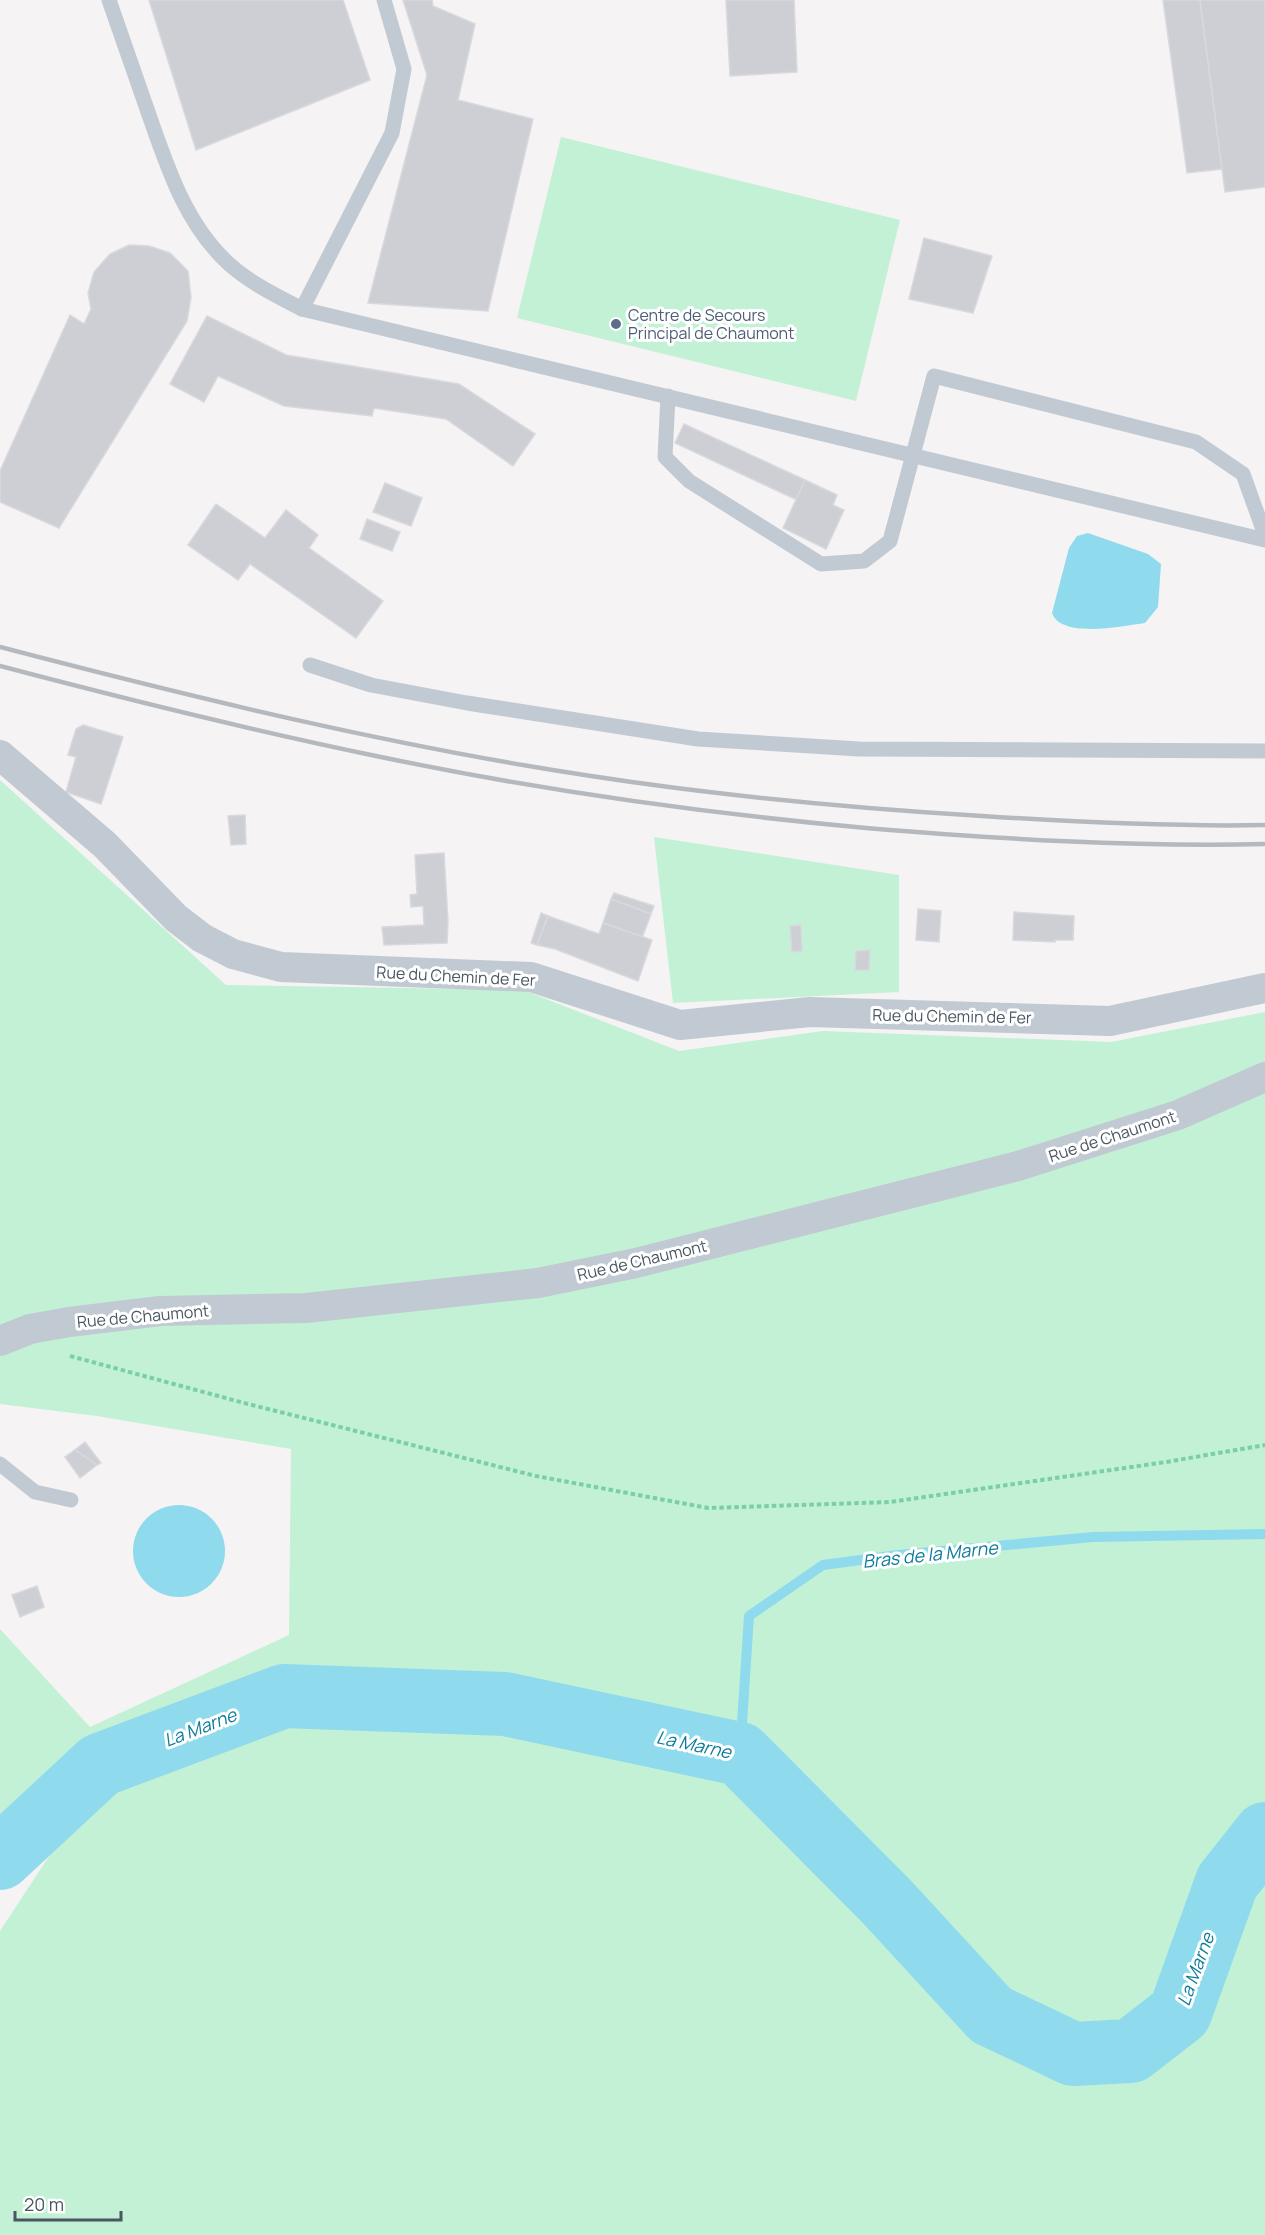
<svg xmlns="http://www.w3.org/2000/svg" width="1265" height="2235" viewBox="0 0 1265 2235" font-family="Manrope,sans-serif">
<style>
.green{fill:#c3f1d5}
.water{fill:#90daee}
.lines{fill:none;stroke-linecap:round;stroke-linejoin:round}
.stream{stroke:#90daee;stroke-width:10}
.river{stroke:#90daee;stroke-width:64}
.building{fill:#cdcfd5;stroke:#d7d9de;stroke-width:1.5}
.path{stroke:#7ad0a6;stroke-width:4;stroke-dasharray:4.5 3;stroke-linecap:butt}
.service{stroke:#c1cad2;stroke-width:15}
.minor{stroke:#c1cad2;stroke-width:30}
.rail{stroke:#b5b8bd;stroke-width:4.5}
.service-dot{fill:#5c6f8a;stroke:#fff;stroke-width:2}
.labels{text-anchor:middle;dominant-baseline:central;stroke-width:6;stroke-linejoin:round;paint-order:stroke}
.service-label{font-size:16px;fill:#4e5e75;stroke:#fff;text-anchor:start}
.street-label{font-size:16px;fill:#4a5661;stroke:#fff}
.water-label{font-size:18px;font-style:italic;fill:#0c7c9b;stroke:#fff}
</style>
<rect width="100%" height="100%" fill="#f5f3f3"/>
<g class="green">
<path d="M 561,137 L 900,220 L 856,401 L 517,318 Z"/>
<path d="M 0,780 L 226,985 L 523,990 L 679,1051 L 823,1031 L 1111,1042 L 1265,1012 L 1265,2235 L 0,2235 L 0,1931 L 59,1841 L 0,1854 L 0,1629 L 90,1727 L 289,1635 L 291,1449 L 97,1416 L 0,1404 Z"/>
<path d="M 654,837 L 899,875 L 899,992 L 673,1003 Z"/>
</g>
<g class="water">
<path d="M 1088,533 L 1148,554 L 1161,564 L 1158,607 L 1145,623 C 1123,626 1061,639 1052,613 L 1069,548 L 1077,536 Z"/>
<circle cx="179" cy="1551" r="46"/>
</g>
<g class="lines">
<path class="stream" d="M 740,1754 L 749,1616 L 823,1565 L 898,1555 L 1093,1537 L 1265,1534"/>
<path class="river" d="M 0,1858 L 100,1765 L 284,1696 L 505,1704 L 740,1754 L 888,1903 L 991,2015 L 1073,2054 L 1131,2051 L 1180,2013 L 1227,1882 L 1265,1834"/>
</g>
<g class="building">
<path d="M 149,0 L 343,0 L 370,80 L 196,150 Z"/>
<path d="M 403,0 L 432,0 L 433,6 L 475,24 L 458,100 L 533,119 L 488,311 L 368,303 L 427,75 Z"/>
<path d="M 726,0 L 794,0 L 797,72 L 730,76 Z"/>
<path d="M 1163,0 L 1200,0 L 1222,169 L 1187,173 Z"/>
<path d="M 1200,0 L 1265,0 L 1265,187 L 1225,192 Z"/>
<path d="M 924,238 L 992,256 L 973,313 L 909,299 Z"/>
<path d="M 129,245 L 149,246 L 170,253 L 188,271 L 191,297 L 187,321 L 59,528 L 0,502 L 0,471 L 70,315 L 84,324 L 91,309 L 88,293 L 94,272 L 110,254 Z"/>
<path d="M 207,316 L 286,355 L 459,384 L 535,434 L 513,466 L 446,419 L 374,408 L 372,416 L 284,406 L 218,376 L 204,402 L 170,384 Z"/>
<path d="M 684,424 L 805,480 L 797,500 L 675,443 Z"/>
<path d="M 805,480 L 837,495 L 833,505 L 844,510 L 826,549 L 783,528 Z"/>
<path d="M 385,483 L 422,498 L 411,526 L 373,512 Z"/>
<path d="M 216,504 L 265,538 L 286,510 L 318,535 L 309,548 L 383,601 L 356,638 L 250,564 L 238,580 L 188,545 Z"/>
<path d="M 367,519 L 400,532 L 392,551 L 360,539 Z"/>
<path d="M 83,725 L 123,737 L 101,804 L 66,792 L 76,757 L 68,755 L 76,729 Z"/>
<path d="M 245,815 L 246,844 L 231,845 L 228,816 Z"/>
<path d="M 444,853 L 448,921 L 447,943 L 384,945 L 382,927 L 424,925 L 423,906 L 411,907 L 410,895 L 417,894 L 415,855 Z"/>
<path d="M 614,893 L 654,906 L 651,914 L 611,899 Z"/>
<path d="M 611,899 L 651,914 L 642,938 L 603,923 Z"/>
<path d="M 918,909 L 941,911 L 939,942 L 916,940 Z"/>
<path d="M 1014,912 L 1074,916 L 1073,940 L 1055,940 L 1055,942 L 1013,940 Z"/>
<path d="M 541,913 L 548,916 L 537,945 L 531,943 Z"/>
<path d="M 548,916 L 599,934 L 603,923 L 652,940 L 638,981 L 555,949 L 537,945 Z"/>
<path d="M 801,925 L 802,951 L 792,952 L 790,926 Z"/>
<path d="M 870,950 L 869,970 L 855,970 L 856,951 Z"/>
<path d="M 85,1442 L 101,1463 L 97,1465 L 75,1450 Z"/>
<path d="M 75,1450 L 97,1465 L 80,1478 L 65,1457 Z"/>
<path d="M 37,1586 L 44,1607 L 20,1617 L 12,1595 Z"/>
</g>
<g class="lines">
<path class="path" d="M 70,1356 L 248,1404 L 536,1476 L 708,1508 L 890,1502 L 1166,1462 L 1265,1445"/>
<g class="service">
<path d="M 109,0 C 122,37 135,75 148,112 C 167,166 185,224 229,264 C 250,283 277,296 302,309 L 1265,540"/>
<path d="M 302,309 L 392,133 L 404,69 L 384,0"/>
<path d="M 668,396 L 665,457 L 689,481 L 821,564 L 864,561 L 890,541 L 934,376 L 1196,442 L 1243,474 L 1265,535"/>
<path d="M 310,665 L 371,685 L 467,703 L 698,739 L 859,749 L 1265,751"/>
<path d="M 0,1464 L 35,1492 L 71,1500"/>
</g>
<g class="minor">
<path d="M 0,755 L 105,845 L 176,918 L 202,938 L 233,954 L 281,967 L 531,977 L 680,1025 L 810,1012 L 1110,1021 L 1265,988"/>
<path d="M 0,1341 L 30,1329 L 69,1322 L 160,1311 L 306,1308 L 538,1283 L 636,1263 L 1018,1166 L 1178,1115 L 1265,1077"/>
</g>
<g class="rail">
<path d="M 0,647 C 195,698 392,746 591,776 C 721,796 851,808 982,816 C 1076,822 1171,827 1265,825"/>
<path d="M 0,666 C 125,699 250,730 376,756 C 538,790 702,813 866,828 C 999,839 1132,847 1265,844"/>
</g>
</g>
<circle class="service-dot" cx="616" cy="324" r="6"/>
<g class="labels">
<g class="service-label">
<text x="628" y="315">Centre de Secours<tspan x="628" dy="18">Principal de Chaumont</tspan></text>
</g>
<g class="street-label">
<text transform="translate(456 976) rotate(3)">Rue du Chemin de Fer</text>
<text transform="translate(952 1016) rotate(1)">Rue du Chemin de Fer</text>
<text transform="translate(1112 1136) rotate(-18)">Rue de Chaumont</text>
<text transform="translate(642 1260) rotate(-13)">Rue de Chaumont</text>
<text transform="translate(143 1316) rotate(-5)">Rue de Chaumont</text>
</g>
<g class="water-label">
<text transform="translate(930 1554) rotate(-6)">Bras de la Marne</text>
<text transform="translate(200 1727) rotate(-21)">La Marne</text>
<text transform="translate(694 1744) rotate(12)">La Marne</text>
<text transform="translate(1195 1969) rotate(-70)">La Marne</text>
</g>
</g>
<path d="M15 2211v9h106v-9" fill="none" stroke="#4a5661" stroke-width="3"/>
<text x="24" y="2211" font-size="18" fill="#4a5661" stroke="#ffffff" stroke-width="4.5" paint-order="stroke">20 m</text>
</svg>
